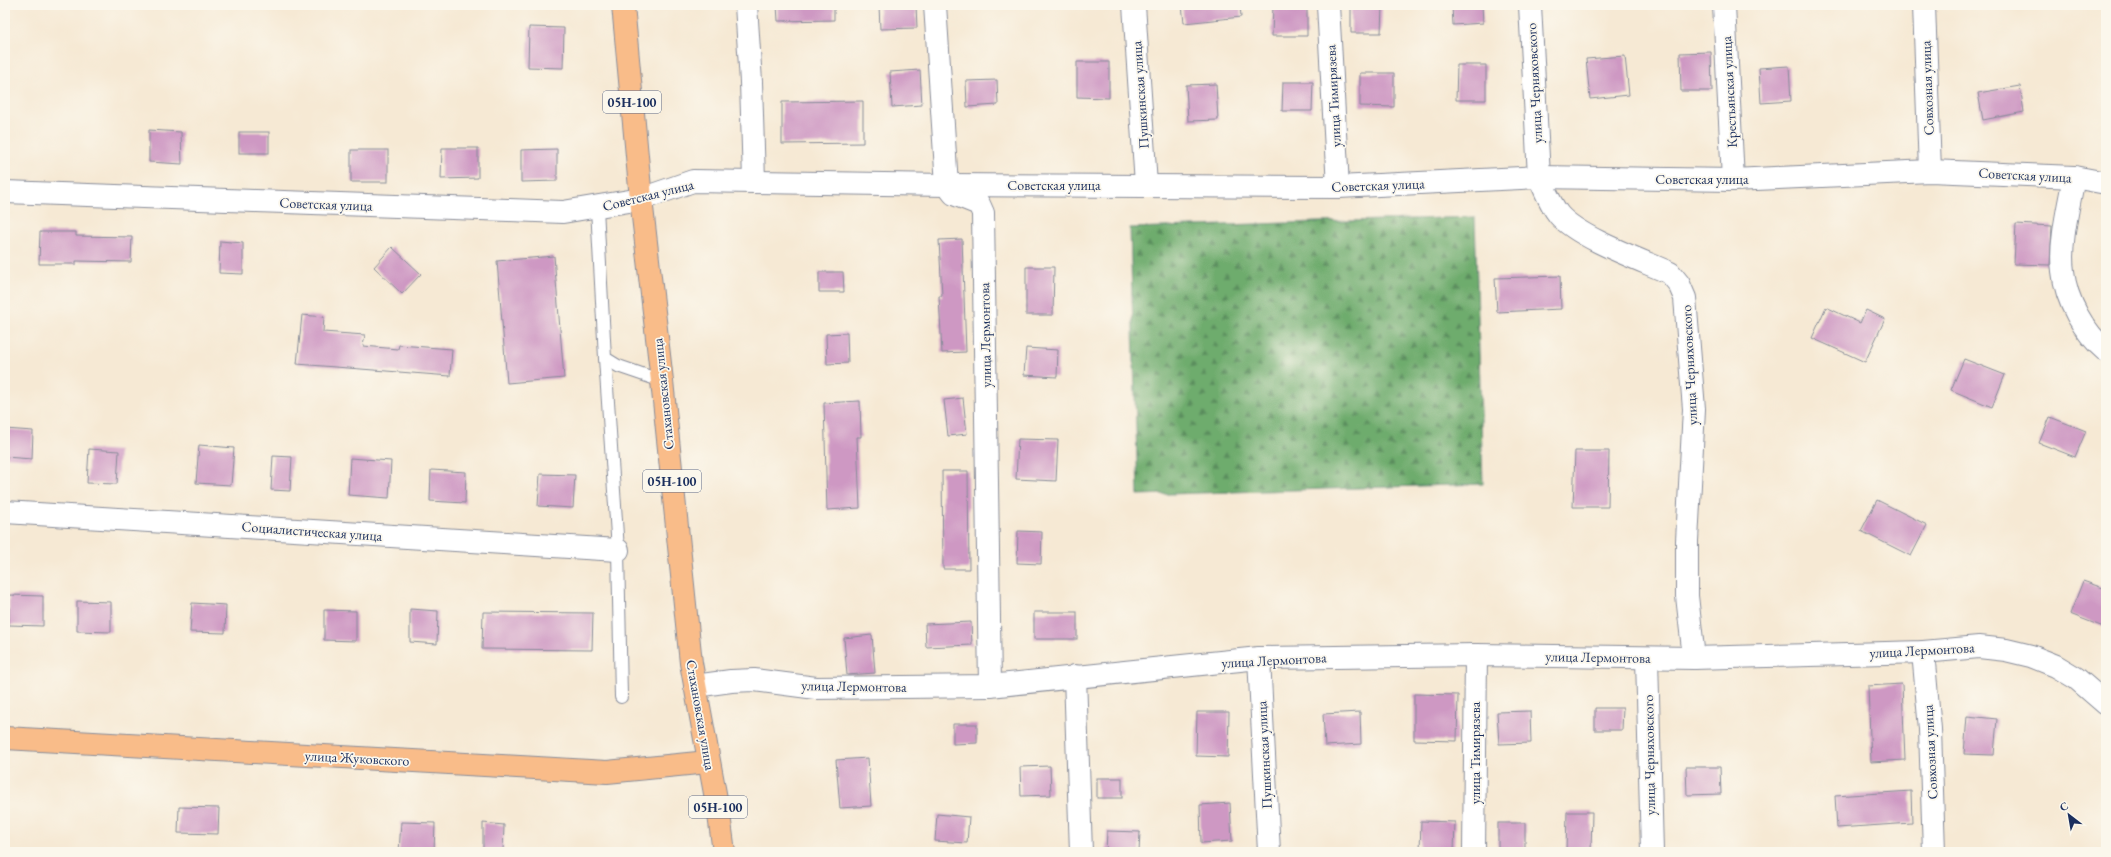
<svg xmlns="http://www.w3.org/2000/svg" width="2111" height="857" viewBox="0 0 2111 857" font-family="'EB Garamond',serif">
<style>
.forest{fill:url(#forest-firs);stroke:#446e66}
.building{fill:#ce98c3}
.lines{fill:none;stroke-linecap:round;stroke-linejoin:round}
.service-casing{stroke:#888c99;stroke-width:14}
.minor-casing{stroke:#888c99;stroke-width:24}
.tertiary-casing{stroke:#888c99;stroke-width:24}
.primary-casing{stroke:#888c99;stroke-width:24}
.service{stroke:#fff;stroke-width:12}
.minor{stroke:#fff;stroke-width:22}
.tertiary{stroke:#fff;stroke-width:22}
.primary{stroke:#f9bc89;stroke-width:22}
.labels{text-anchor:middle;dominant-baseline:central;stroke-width:3.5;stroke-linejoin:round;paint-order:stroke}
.shield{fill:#fbf7ec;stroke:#5e6b89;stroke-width:1}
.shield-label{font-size:13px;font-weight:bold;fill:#1b2f5e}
.street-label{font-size:14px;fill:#1b2f5e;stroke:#fbf7ec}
</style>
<defs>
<pattern id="forest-firs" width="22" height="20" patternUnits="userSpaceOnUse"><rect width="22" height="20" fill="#6eac6d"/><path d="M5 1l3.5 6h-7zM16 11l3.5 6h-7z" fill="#5a8c5d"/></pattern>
</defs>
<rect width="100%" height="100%" fill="#fbf7ec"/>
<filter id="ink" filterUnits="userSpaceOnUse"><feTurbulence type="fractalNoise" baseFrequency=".025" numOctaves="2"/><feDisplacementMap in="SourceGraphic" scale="8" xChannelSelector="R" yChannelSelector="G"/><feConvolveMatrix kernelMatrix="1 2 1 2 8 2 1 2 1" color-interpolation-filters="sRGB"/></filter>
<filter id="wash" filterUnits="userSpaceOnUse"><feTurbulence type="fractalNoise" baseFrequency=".012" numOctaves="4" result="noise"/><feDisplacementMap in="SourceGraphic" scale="16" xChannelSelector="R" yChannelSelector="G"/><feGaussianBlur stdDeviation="0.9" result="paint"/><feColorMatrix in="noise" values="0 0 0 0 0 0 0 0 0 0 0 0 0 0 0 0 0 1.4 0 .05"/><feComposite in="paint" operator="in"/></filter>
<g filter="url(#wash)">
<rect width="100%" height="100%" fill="#f6e9d4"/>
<path class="forest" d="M 1475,217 L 1483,484 L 1138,495 L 1130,228 Z"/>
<g id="blocks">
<g class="building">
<path d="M 777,5 L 834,5 L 834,20 L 778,21 Z"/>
<path d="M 879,5 L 916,5 L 917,28 L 880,29 Z"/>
<path d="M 1182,5 L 1240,5 L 1241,17 L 1184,23 Z"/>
<path d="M 1273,5 L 1307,5 L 1307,36 L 1272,36 Z"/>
<path d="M 1351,5 L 1382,5 L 1381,33 L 1351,33 Z"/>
<path d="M 1452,5 L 1482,5 L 1483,23 L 1453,25 Z"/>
<path d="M 529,27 L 564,28 L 563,68 L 528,67 Z"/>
<path d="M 1711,52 L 1712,91 L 1681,91 L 1680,53 Z"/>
<path d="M 1625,56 L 1629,95 L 1590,99 L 1586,59 Z"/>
<path d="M 1077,62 L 1109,62 L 1109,98 L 1077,97 Z"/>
<path d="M 1457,65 L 1486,65 L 1486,100 L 1456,100 Z"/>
<path d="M 1789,66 L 1791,101 L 1761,103 L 1759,68 Z"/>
<path d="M 920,70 L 922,105 L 892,107 L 890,72 Z"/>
<path d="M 1360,73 L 1394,73 L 1394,107 L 1360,106 Z"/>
<path d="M 997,80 L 998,105 L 967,107 L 966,81 Z"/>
<path d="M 1283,82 L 1313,82 L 1312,111 L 1282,111 Z"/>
<path d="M 1216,84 L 1218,120 L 1188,121 L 1186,85 Z"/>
<path d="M 2020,86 L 2024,112 L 1983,120 L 1978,93 Z"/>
<path d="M 863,101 L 863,143 L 782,144 L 782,102 Z"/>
<path d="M 149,130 L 181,132 L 182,164 L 149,162 Z"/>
<rect x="239" y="132" width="30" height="21"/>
<path d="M 442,148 L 478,148 L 478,178 L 441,179 Z"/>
<path d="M 557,149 L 557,181 L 521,182 L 521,150 Z"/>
<rect x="351" y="150" width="37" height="32"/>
<path d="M 2016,224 L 2052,226 L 2050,265 L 2014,264 Z"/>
<path d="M 40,232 L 76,232 L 76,236 L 132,237 L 131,262 L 76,261 L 76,264 L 39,264 Z"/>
<path d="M 962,239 L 966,352 L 942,353 L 939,296 L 942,296 L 939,240 Z"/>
<path d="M 220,241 L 243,243 L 243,274 L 219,273 Z"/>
<path d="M 392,247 L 421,274 L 402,294 L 374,267 Z"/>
<path d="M 554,256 L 564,378 L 507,383 L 497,261 Z"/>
<path d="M 1026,267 L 1054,267 L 1053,315 L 1026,315 Z"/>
<path d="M 819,272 L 843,272 L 844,292 L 819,292 Z"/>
<path d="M 1560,276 L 1561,309 L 1497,312 L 1495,278 Z"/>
<path d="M 1826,307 L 1860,323 L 1866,310 L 1885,319 L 1865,362 L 1812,338 Z"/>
<path d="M 302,315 L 324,317 L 323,332 L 365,335 L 363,346 L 398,349 L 399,345 L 452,349 L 450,376 L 297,364 Z"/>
<path d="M 847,333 L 848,363 L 827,364 L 826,334 Z"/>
<path d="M 1026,348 L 1058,350 L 1057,377 L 1024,375 Z"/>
<path d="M 1964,359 L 2005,375 L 1992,407 L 1951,390 Z"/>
<path d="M 963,398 L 967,434 L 948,436 L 944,400 Z"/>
<path d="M 860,401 L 861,437 L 857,437 L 860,508 L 827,510 L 824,403 Z"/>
<path d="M 2050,417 L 2086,431 L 2075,457 L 2039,443 Z"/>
<path d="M 5,429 L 33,431 L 32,459 L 5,457 Z"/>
<path d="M 1018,439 L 1058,440 L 1056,481 L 1016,479 Z"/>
<path d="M 199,445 L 234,448 L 231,485 L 196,483 Z"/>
<path d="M 89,449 L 119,451 L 117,484 L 87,483 Z"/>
<path d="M 1575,451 L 1609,451 L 1608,507 L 1573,507 Z"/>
<path d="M 273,456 L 292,457 L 290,491 L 271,490 Z"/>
<path d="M 350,458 L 391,461 L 389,498 L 348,495 Z"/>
<path d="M 431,470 L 466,472 L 465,503 L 430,501 Z"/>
<path d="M 942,471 L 968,471 L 969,569 L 943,569 Z"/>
<path d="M 540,474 L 575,475 L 573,508 L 538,506 Z"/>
<path d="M 1877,500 L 1927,525 L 1911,556 L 1861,531 Z"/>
<path d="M 1018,531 L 1042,532 L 1041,564 L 1017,563 Z"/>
<path d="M 2083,581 L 2106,589 L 2106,628 L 2070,614 Z"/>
<path d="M 9,595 L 43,596 L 43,626 L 9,625 Z"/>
<path d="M 77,601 L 111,602 L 111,632 L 77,631 Z"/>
<path d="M 192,603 L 226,605 L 225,633 L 190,632 Z"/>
<path d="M 410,609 L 438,611 L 437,644 L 410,642 Z"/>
<path d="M 324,610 L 356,611 L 356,641 L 324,640 Z"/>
<path d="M 483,612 L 593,613 L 592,650 L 482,649 Z"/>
<rect x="1034" y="612" width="43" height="27"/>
<path d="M 971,622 L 972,645 L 926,647 L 925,624 Z"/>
<path d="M 872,635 L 875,673 L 847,675 L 844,638 Z"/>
<path d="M 1902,684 L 1905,760 L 1871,762 L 1868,686 Z"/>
<path d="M 1414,694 L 1458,695 L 1457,741 L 1414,740 Z"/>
<path d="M 1595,708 L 1623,708 L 1622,730 L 1595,730 Z"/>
<path d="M 1530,711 L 1531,743 L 1499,744 L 1497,712 Z"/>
<path d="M 1197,712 L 1229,712 L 1228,757 L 1196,756 Z"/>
<path d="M 1360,712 L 1361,744 L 1325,746 L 1323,714 Z"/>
<path d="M 1967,716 L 1997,719 L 1994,755 L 1964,754 Z"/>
<path d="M 953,724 L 977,724 L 977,743 L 953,744 Z"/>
<path d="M 868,758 L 871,806 L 840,808 L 836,760 Z"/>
<path d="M 1050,766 L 1051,795 L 1021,796 L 1020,767 Z"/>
<path d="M 1686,767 L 1720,767 L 1721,794 L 1687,795 Z"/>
<rect x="1097" y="778" width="25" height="20"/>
<path d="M 1911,791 L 1912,823 L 1837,828 L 1835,796 Z"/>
<path d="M 1230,803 L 1232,841 L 1201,843 L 1200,805 Z"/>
<path d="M 179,807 L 219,808 L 218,834 L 178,833 Z"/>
<path d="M 1567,812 L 1592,812 L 1591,852 L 1566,852 Z"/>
<path d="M 937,814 L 969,817 L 967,843 L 935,841 Z"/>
<path d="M 1421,821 L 1455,822 L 1454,851 L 1420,851 Z"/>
<path d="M 401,822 L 435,823 L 434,852 L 399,852 Z"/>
<path d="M 483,823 L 504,825 L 503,850 L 483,849 Z"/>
<rect x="1498" y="823" width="27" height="29"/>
<path d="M 1107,831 L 1140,832 L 1139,852 L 1106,852 Z"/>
</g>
</g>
</g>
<g filter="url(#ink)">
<use href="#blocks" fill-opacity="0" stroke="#888c99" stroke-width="1"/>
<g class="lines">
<g class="service-casing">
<g id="service">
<path d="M 597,208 L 605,358 L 618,366 L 662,381"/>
<path d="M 605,358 L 618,550 L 621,697"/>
</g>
</g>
<g class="minor-casing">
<g id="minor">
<path d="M 746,5 L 751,82 L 754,181"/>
<path d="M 935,5 L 947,185 L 954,194 L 979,204 L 983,213 L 990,686"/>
<path d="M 1134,5 L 1146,185"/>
<path d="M 1328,5 L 1338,187"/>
<path d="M 1530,5 L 1539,177 C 1545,190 1550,204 1559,215 C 1579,238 1641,260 1670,273 L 1679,284 L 1685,298 L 1694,409 L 1687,541 L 1687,596 L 1694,658"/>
<path d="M 1724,5 L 1733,180"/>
<path d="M 1924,5 L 1930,171"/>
<path d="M 2074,177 C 2069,205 2059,244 2063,271 C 2066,301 2084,332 2106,351"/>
<path d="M 5,192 L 563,212 L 641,199"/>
<path d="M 5,512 L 618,550"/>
<path d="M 1923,652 L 1930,729 L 1934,852"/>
<path d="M 1259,658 L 1269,852"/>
<path d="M 1647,658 L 1652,852"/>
<path d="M 1075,676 L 1081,852"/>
<path d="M 695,686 L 731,681 L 754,680 L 816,688 L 990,686 L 1259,658 L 1476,655 L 1694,658 L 1923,652 L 1979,647 L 2006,650 L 2031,656 L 2056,666 L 2076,678 L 2106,704"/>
<path d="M 1474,852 L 1476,655"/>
</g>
</g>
<g class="tertiary-casing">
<path id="tertiary" d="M 641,199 L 693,181 L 947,185 L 1338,187 L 1539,177 L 1733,180 L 1930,171 L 2074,177 L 2106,183"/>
</g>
<g class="primary-casing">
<g id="primary">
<path d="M 623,5 L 641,199 L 662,381 L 691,663 L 719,815 L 724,852"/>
<path d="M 5,738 L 607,772 L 708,762"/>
</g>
</g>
<use href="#service" class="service"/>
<use href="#minor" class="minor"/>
<use href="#tertiary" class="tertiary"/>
<use href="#primary" class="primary"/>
</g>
</g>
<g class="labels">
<g class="shield">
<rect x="603" y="91" width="58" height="22" rx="3"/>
<rect x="643" y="470" width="58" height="22" rx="3"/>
<rect x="689" y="796" width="58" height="22" rx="3"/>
</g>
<g class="shield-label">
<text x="632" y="102">05Н-100</text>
<text x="672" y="481">05Н-100</text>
<text x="718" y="807">05Н-100</text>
</g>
<g class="street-label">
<text transform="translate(1534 83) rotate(-93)">улица Черняховского</text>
<text transform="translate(1927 88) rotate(-92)">Совхозная улица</text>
<text transform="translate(1729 92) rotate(-93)">Крестьянская улица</text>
<text transform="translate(1140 95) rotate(-94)">Пушкинская улица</text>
<text transform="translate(1333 96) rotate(-93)">улица Тимирязева</text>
<text transform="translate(2025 175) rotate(3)">Советская улица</text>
<text x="1702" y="179">Советская улица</text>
<text x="1054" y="185">Советская улица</text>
<text transform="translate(1378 185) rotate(-2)">Советская улица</text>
<text transform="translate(648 195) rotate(-14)">Советская улица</text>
<text transform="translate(326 204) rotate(2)">Советская улица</text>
<text transform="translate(985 335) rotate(-91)">улица Лермонтова</text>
<text transform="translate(1689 365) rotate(-93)">улица Черняховского</text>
<text transform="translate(663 394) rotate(-96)">Стахановская улица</text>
<text transform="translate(312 531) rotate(4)">Социалистическая улица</text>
<text transform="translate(1922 650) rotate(-3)">улица Лермонтова</text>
<text transform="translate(1598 657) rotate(1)">улица Лермонтова</text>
<text transform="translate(1274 660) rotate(-3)">улица Лермонтова</text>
<text transform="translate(854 686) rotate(1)">улица Лермонтова</text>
<text transform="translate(701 715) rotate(80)">Стахановская улица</text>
<text transform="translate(1930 752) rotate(-93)">Совхозная улица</text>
<text transform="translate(1475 753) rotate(-90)">улица Тимирязева</text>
<text transform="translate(1264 755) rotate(-93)">Пушкинская улица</text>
<text transform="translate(1649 755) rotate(-91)">улица Черняховского</text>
<text transform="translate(357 758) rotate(3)">улица Жуковского</text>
</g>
</g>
<rect width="2111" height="857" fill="none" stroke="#fbf7ec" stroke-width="20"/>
<g transform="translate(2069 815) rotate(329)" stroke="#fbf7ec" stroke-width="3" paint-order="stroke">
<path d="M0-3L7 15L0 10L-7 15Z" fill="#1b2f5e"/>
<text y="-6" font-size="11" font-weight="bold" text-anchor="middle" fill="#1b2f5e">С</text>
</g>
</svg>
